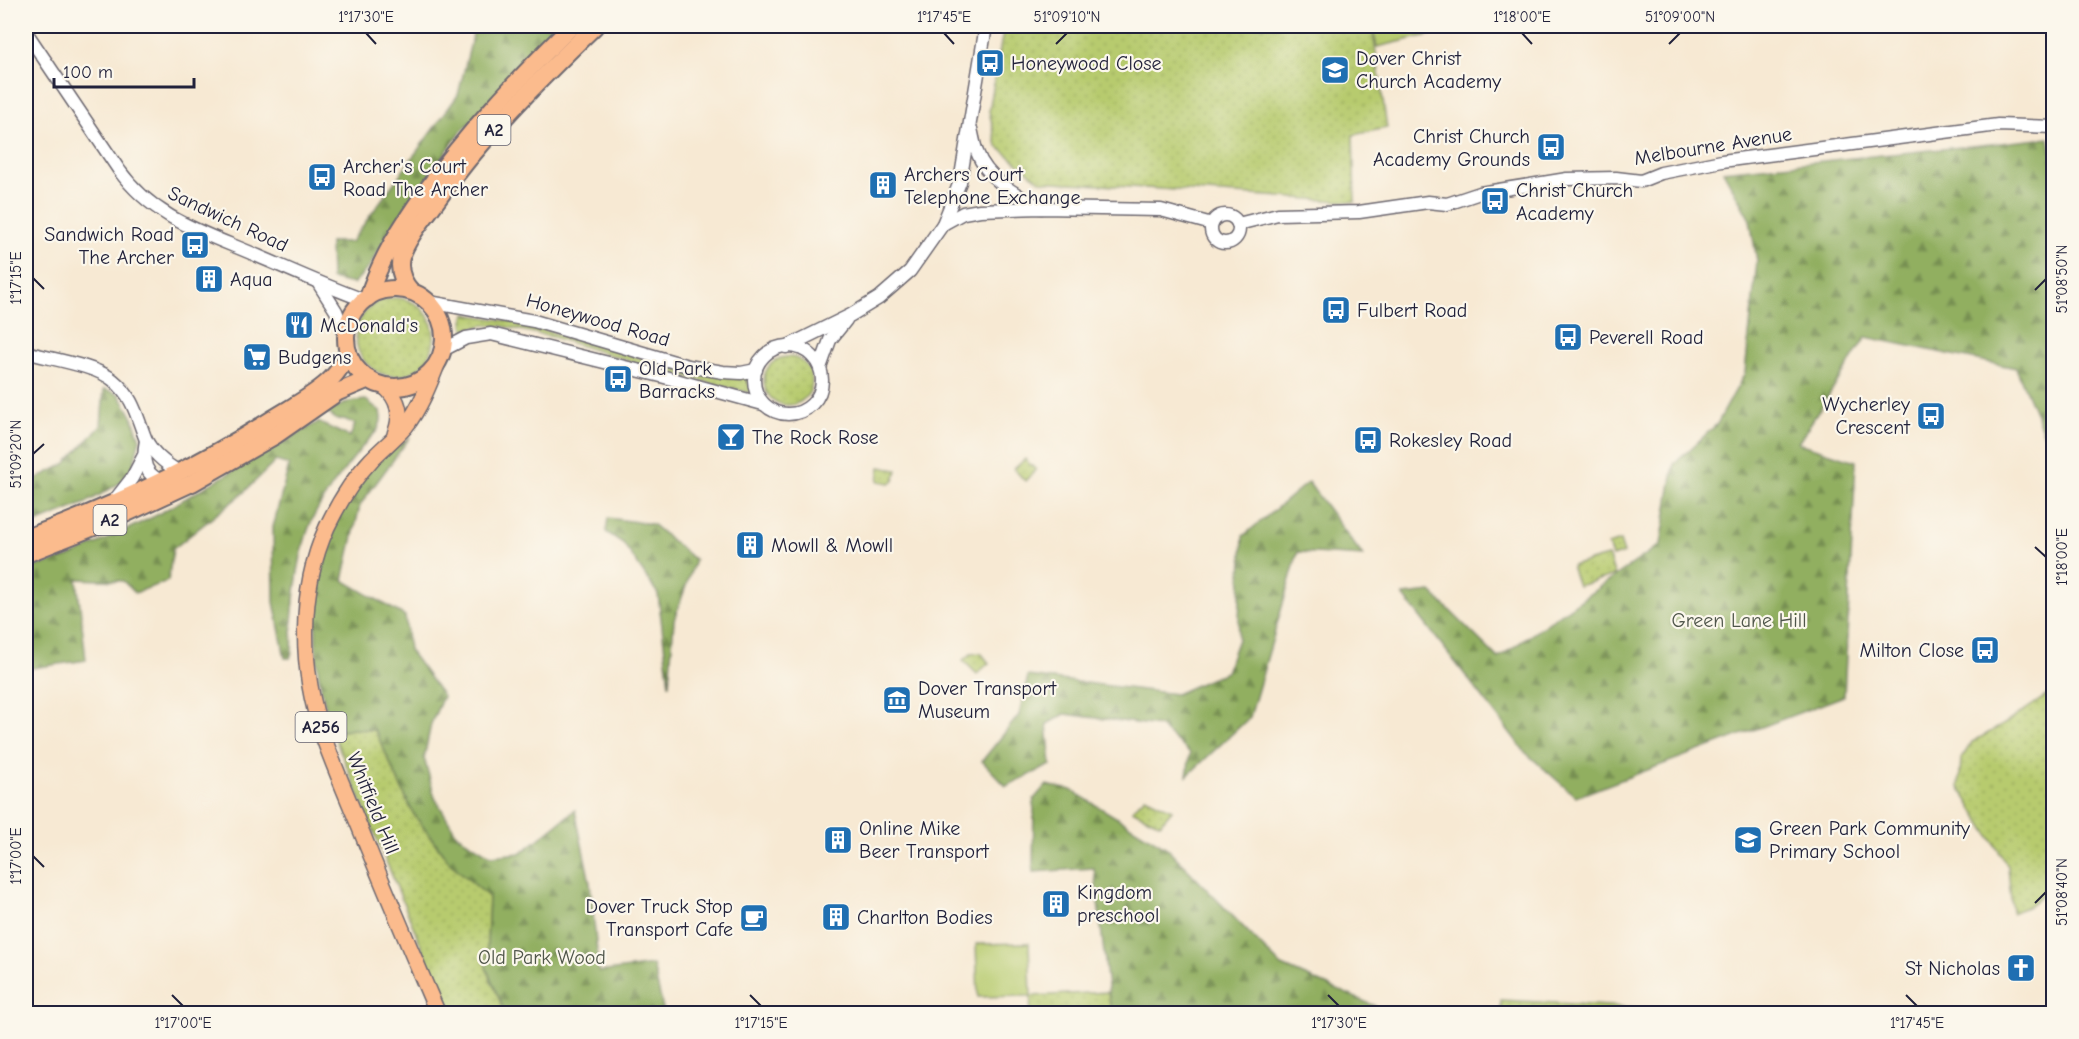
<svg xmlns="http://www.w3.org/2000/svg" width="2079" height="1039" viewBox="0 0 2079 1039" font-family="'Comic Neue',sans-serif">
<style>
.grass{fill:url(#grass-dots);stroke:#6c7654;stroke-width:1.5}
.forest{fill:url(#forest-firs);stroke:#5a684e;stroke-width:1.5}
.pitch{fill:#b7cb6e;stroke:#6c7654;stroke-width:1.5}
.lines{fill:none;stroke-linecap:round;stroke-linejoin:round}
.minor-casing{stroke:#6d6870;stroke-width:15}
.major-casing{stroke:#6d6870;stroke-width:18}
.highway-casing{stroke:#6d6870;stroke-width:20}
.minor{stroke:#fff;stroke-width:12}
.major{stroke:#fbbb8d;stroke-width:15}
.highway{stroke:#fbbb8d;stroke-width:16}
.ticks{fill:none;stroke:#22223b;stroke-width:2}
.labels{text-anchor:middle;dominant-baseline:central;stroke-width:4.5;stroke-linejoin:round;paint-order:stroke}
.shield{fill:#fbf7ec;stroke:#636270;stroke-width:1.5}
.shield-label{font-size:18px;font-weight:bold;fill:#22223b}
.poi-label{font-size:20px;fill:#22223b;stroke:#fbf7ec;text-anchor:start}
.street-label{font-size:20px;fill:#22223b;stroke:#fbf7ec}
.park-label{font-size:20px;fill:#4f554a;stroke:#fbf7ec}
.neatline{fill:none;stroke:#22223b;stroke-width:2}
.ticks-label{font-size:15px;text-anchor:middle;fill:#22223b}
</style>
<defs>
<pattern id="grass-dots" width="8" height="8" patternUnits="userSpaceOnUse" patternTransform="scale(1.5)"><rect width="8" height="8" fill="#b7cb6e"/><path d="M2 2h.1M6 6h.1" fill="none" stroke="#9dae60" stroke-width="1.8" stroke-linecap="round"/></pattern>
<pattern id="forest-firs" width="22" height="20" patternUnits="userSpaceOnUse" patternTransform="scale(1.5)"><rect width="22" height="20" fill="#91af61"/><path d="M5 1l3.5 6h-7zM16 11l3.5 6h-7z" fill="#768e51"/></pattern>
</defs>
<rect width="100%" height="100%" fill="#fbf7ec"/>
<filter id="ink" filterUnits="userSpaceOnUse"><feTurbulence type="fractalNoise" baseFrequency=".0167" numOctaves="2"/><feDisplacementMap in="SourceGraphic" scale="12" xChannelSelector="R" yChannelSelector="G"/><feConvolveMatrix kernelMatrix="1 2 1 2 8 2 1 2 1" color-interpolation-filters="sRGB"/></filter>
<filter id="wash" filterUnits="userSpaceOnUse"><feTurbulence type="fractalNoise" baseFrequency=".008" numOctaves="4" result="noise"/><feDisplacementMap in="SourceGraphic" scale="24" xChannelSelector="R" yChannelSelector="G"/><feGaussianBlur stdDeviation="1.35" result="paint"/><feColorMatrix in="noise" values="0 0 0 0 0 0 0 0 0 0 0 0 0 0 0 0 0 1.4 0 .05"/><feComposite in="paint" operator="in"/></filter>
<g filter="url(#wash)">
<rect width="100%" height="100%" fill="#f7e9d3"/>
<g class="grass">
<path d="M 1004,26 L 1372,26 L 1387,128 L 1353,135 L 1355,202 L 1040,181 L 997,146 L 989,111 Z"/>
<circle cx="395" cy="337" r="39"/>
<path d="M 465,314 L 520,323 L 648,360 L 646,366 L 553,337 L 502,326 L 484,325 L 465,330 L 463,324 Z"/>
<circle cx="788" cy="381" r="24"/>
<path d="M 669,365 L 753,374 L 755,394 L 678,375 L 668,371 Z"/>
<path d="M 1025,459 L 1036,470 L 1025,481 L 1014,469 Z"/>
<path d="M 880,467 L 897,470 L 894,481 L 890,483 L 878,481 Z"/>
<path d="M 1620,541 L 1624,553 L 1612,557 L 1608,545 Z"/>
<path d="M 1608,556 L 1615,575 L 1578,586 L 1571,566 Z"/>
<path d="M 981,653 L 989,663 L 977,674 L 963,660 L 971,654 Z"/>
<path d="M 2049,694 L 2054,695 L 2053,886 L 2031,905 L 2012,913 L 2008,866 L 1959,787 L 1961,759 L 1972,742 L 2001,726 Z"/>
<path d="M 353,729 L 375,730 L 413,813 L 450,863 L 489,897 L 486,967 L 505,1013 L 449,1013 L 333,733 Z"/>
<path d="M 1145,797 L 1172,810 L 1160,824 L 1132,810 Z"/>
<path d="M 1108,992 L 1111,1013 L 1030,1014 L 1031,996 Z"/>
<path d="M 1501,1000 L 1661,1009 L 1685,1013 L 1501,1013 Z"/>
</g>
<g class="forest">
<path d="M 475,26 L 564,26 L 459,134 L 388,234 L 369,267 L 353,284 L 331,279 L 330,242 L 351,242 L 458,95 Z"/>
<path d="M 2049,138 L 2054,165 L 2053,455 L 2016,368 L 1866,337 L 1798,443 L 1856,461 L 1844,696 L 1576,797 L 1525,752 L 1403,595 L 1431,592 L 1498,658 L 1661,544 L 1674,464 L 1717,424 L 1745,373 L 1757,261 L 1750,220 L 1723,171 Z"/>
<path d="M 104,389 L 119,394 L 132,416 L 140,439 L 133,466 L 120,483 L 86,503 L 26,527 L 26,484 L 65,464 L 101,426 Z"/>
<path d="M 366,400 L 380,411 C 382,419 381,422 378,429 C 374,435 367,440 363,446 C 344,470 324,494 311,522 C 300,548 294,593 292,621 C 291,632 295,648 290,658 L 285,658 L 274,602 L 273,527 L 289,465 L 276,461 L 242,494 L 173,549 L 168,581 L 135,593 L 123,581 L 77,579 L 86,660 L 26,669 L 26,569 L 69,557 L 155,516 L 318,422 L 350,437 L 355,424 L 344,419 L 337,420 L 327,412 L 348,402 Z"/>
<path d="M 410,437 L 360,505 L 343,580 L 405,616 L 409,650 L 443,696 L 431,724 L 424,758 L 435,798 L 457,835 L 491,856 L 521,853 L 575,810 L 590,883 L 599,972 L 653,965 L 664,1013 L 505,1013 L 486,967 L 489,897 L 450,863 L 413,813 L 375,730 L 353,729 L 333,733 C 329,718 324,703 321,688 C 312,643 314,573 332,530 C 343,506 359,481 377,462 C 387,453 400,445 410,437 Z"/>
<path d="M 1308,482 L 1363,556 L 1298,552 L 1250,717 L 1187,776 L 1190,753 L 1159,726 L 1065,714 L 1047,724 L 1051,765 L 1006,786 L 982,761 L 1019,715 L 1028,676 L 1176,694 L 1226,672 L 1238,639 L 1243,536 Z"/>
<path d="M 608,518 L 652,524 L 695,560 L 674,620 L 669,685 L 658,594 L 623,543 L 606,532 Z"/>
<path d="M 1046,785 L 1071,790 L 1167,848 L 1280,965 L 1377,1007 L 1483,1013 L 1111,1013 L 1094,868 L 1033,872 L 1034,799 Z"/>
</g>
<g class="pitch">
<path d="M 1372,26 L 1467,26 L 1377,47 Z"/>
<path d="M 1029,943 L 1031,996 L 978,997 L 976,944 Z"/>
</g>
</g>
<g filter="url(#ink)">
<g class="lines">
<g class="minor-casing">
<g id="minor">
<path d="M 26,32 L 119,170 C 154,219 205,233 258,256 C 293,271 328,287 364,300"/>
<path d="M 971,129 C 973,136 974,145 977,152 C 987,180 1017,195 1041,208"/>
<circle cx="1225" cy="229" r="14"/>
<path d="M 943,224 L 963,213 L 980,210 L 1041,208 L 1161,210 L 1212,224"/>
<path d="M 1238,224 L 1278,214 L 1359,212 L 1428,202 L 1447,204 L 1480,193 L 1567,179 L 1616,178 L 1641,181 L 1661,173 L 1722,161 L 1998,125 L 2054,127"/>
<path d="M 319,284 L 336,311 L 346,337"/>
<path d="M 429,302 L 534,321 L 688,366 L 723,372 L 741,373 L 756,370"/>
<circle cx="788" cy="380" r="34"/>
<path d="M 786,347 L 851,315 L 879,298 L 910,271 L 943,224 L 960,182 L 986,26"/>
<path d="M 443,350 L 466,338 L 491,334 L 661,376 L 763,404"/>
<path d="M 26,352 C 49,359 95,365 113,380 C 134,397 137,418 146,440 C 153,454 166,464 179,472"/>
<path d="M 820,368 L 830,340 L 846,320"/>
<path d="M 146,440 C 142,461 143,476 167,483"/>
<path d="M 114,501 L 132,478 L 143,457"/>
</g>
</g>
<g class="major-casing">
<g id="major">
<path d="M 384,386 C 399,399 403,415 395,434"/>
<path d="M 438,1014 C 412,953 386,893 362,833 C 349,801 335,769 323,736 C 300,670 298,591 327,527 C 339,502 353,479 372,459 C 383,448 395,438 405,427 C 420,408 429,385 438,362"/>
</g>
</g>
<g class="highway-casing">
<g id="highway">
<circle cx="395" cy="338" r="49"/>
<path d="M 411,291 C 403,282 398,270 401,257 C 407,239 421,222 432,207 C 479,140 537,82 595,26"/>
<path d="M 368,298 C 380,259 401,227 424,194 C 467,132 519,78 572,26"/>
<path d="M 26,538 C 112,507 197,467 274,418 C 293,406 315,395 331,379 C 339,371 344,362 348,352"/>
<path d="M 26,554 L 114,519 L 192,483 L 276,435 L 338,392 L 369,379"/>
</g>
</g>
<use href="#minor" class="minor"/>
<use href="#major" class="major"/>
<use href="#highway" class="highway"/>
</g>
</g>
<path class="ticks" d="M 366,33 L 376,44M 944,33 L 954,44M 1522,33 L 1532,44M 1056,44 L 1067,33M 1669,44 L 1680,33M 33,278 L 44,289M 2035,290 L 2046,279M 33,454 L 44,444M 2035,547 L 2046,557M 33,856 L 44,867M 2035,903 L 2046,892M 172,995 L 183,1006M 750,995 L 761,1006M 1328,995 L 1339,1006M 1906,995 L 1917,1006"/>
<defs>
<g id="bus-square" transform="scale(1.5)"><rect x="-9" y="-9" width="18" height="18" rx="4" fill="#1f6fb2" stroke="#fbf7ec"/><path d="M-5-6H5V4H4V6H2V4H-2V6H-4V4H-5ZM-3.5-4V0h7V-4ZM-3.5 1.2v1.5H-2V1.2ZM2 1.2v1.5H3.5V1.2Z" fill="#fff"/></g>
<g id="school-square" transform="scale(1.5)"><rect x="-9" y="-9" width="18" height="18" rx="4" fill="#1f6fb2" stroke="#fbf7ec"/><path d="M0-5L7-2L0 1L-7-2ZM-4 1L0 2.5L4 1V4Q0 6-4 4Z" fill="#fff"/></g>
<g id="building-square" transform="scale(1.5)"><rect x="-9" y="-9" width="18" height="18" rx="4" fill="#1f6fb2" stroke="#fbf7ec"/><path d="M-4-6H4V6H1V3H-1V6H-4ZM-2.5-4.3h1.7v1.8h-1.7ZM.8-4.3h1.7v1.8H.8ZM-2.5-1h1.7V.8h-1.7ZM.8-1h1.7V.8H.8Z" fill="#fff"/></g>
<g id="restaurant-square" transform="scale(1.5)"><rect x="-9" y="-9" width="18" height="18" rx="4" fill="#1f6fb2" stroke="#fbf7ec"/><path d="M-5-6h1v4h1v-4h1v4h1v-4h1v5L-1.5 .5V6h-2V.5L-5-1ZM5-6V6H3V1.5H1.5Q1.5-4 5-6Z" fill="#fff"/></g>
<g id="supermarket-square" transform="scale(1.5)"><rect x="-9" y="-9" width="18" height="18" rx="4" fill="#1f6fb2" stroke="#fbf7ec"/><path d="M-6-5.5h2.5l.6 2H6L4.5 2H-2.5L-4.4-4H-6ZM-1.5 3.2a1.3 1.3 0 1 0 .1 0ZM3 3.2a1.3 1.3 0 1 0 .1 0Z" fill="#fff"/></g>
<g id="bar-square" transform="scale(1.5)"><rect x="-9" y="-9" width="18" height="18" rx="4" fill="#1f6fb2" stroke="#fbf7ec"/><path d="M-6-5H6L.8 .8V4.5H3.5V6h-7V4.5H-.8V.8Z" fill="#fff"/></g>
<g id="museum-square" transform="scale(1.5)"><rect x="-9" y="-9" width="18" height="18" rx="4" fill="#1f6fb2" stroke="#fbf7ec"/><path d="M0-6L6-3V-2H-6V-3ZM-5-1h2V3h-2ZM-1-1h2V3h-2ZM3-1h2V3H3ZM-6 4H6V6H-6Z" fill="#fff"/></g>
<g id="cafe-square" transform="scale(1.5)"><rect x="-9" y="-9" width="18" height="18" rx="4" fill="#1f6fb2" stroke="#fbf7ec"/><path d="M-5.5-4.5H6V0H3Q3 3.5 0 3.5H-2.5Q-5.5 3.5-5.5 0ZM3-3.2v2h1.7v-2ZM-6 4.5H4V6H-6Z" fill="#fff"/></g>
<g id="church-square" transform="scale(1.5)"><rect x="-9" y="-9" width="18" height="18" rx="4" fill="#1f6fb2" stroke="#fbf7ec"/><path d="M-1.2-6h2.4v3.5h3.3v2.4h-3.3V6h-2.4V-.1h-3.3v-2.4h3.3Z" fill="#fff"/></g>
</defs>
<g fill-rule="evenodd">
<use href="#bus-square" x="990" y="63"/>
<use href="#school-square" x="1335" y="70"/>
<use href="#bus-square" x="1551" y="147"/>
<use href="#bus-square" x="322" y="177"/>
<use href="#building-square" x="883" y="185"/>
<use href="#bus-square" x="1495" y="201"/>
<use href="#bus-square" x="195" y="245"/>
<use href="#building-square" x="209" y="279"/>
<use href="#bus-square" x="1336" y="310"/>
<use href="#restaurant-square" x="299" y="325"/>
<use href="#bus-square" x="1568" y="337"/>
<use href="#supermarket-square" x="257" y="357"/>
<use href="#bus-square" x="618" y="379"/>
<use href="#bus-square" x="1931" y="416"/>
<use href="#bar-square" x="731" y="437"/>
<use href="#bus-square" x="1368" y="440"/>
<use href="#building-square" x="750" y="545"/>
<use href="#bus-square" x="1985" y="650"/>
<use href="#museum-square" x="897" y="700"/>
<use href="#building-square" x="838" y="840"/>
<use href="#school-square" x="1748" y="840"/>
<use href="#building-square" x="1056" y="904"/>
<use href="#building-square" x="836" y="917"/>
<use href="#cafe-square" x="754" y="918"/>
<use href="#church-square" x="2021" y="968"/>
</g>
<g class="labels">
<g class="shield">
<rect x="477.5" y="115" width="33" height="30" rx="4.5"/>
<rect x="93.5" y="505" width="33" height="30" rx="4.5"/>
<rect x="295.5" y="712" width="51" height="30" rx="4.5"/>
</g>
<g class="shield-label">
<text x="494" y="130">A2</text>
<text x="110" y="520">A2</text>
<text x="321" y="727">A256</text>
</g>
<g class="poi-label">
<text x="1356" y="58">Dover Christ<tspan x="1356" dy="23">Church Academy</tspan></text>
<text x="1011" y="63">Honeywood Close</text>
<text x="1530" y="136" text-anchor="end">Christ Church<tspan x="1530" dy="23">Academy Grounds</tspan></text>
<text x="343" y="166">Archer's Court<tspan x="343" dy="23">Road The Archer</tspan></text>
<text x="904" y="174">Archers Court<tspan x="904" dy="23">Telephone Exchange</tspan></text>
<text x="1516" y="190">Christ Church<tspan x="1516" dy="23">Academy</tspan></text>
<text x="174" y="234" text-anchor="end">Sandwich Road<tspan x="174" dy="23">The Archer</tspan></text>
<text x="230" y="279">Aqua</text>
<text x="1357" y="310">Fulbert Road</text>
<text x="320" y="325">McDonald's</text>
<text x="1589" y="337">Peverell Road</text>
<text x="278" y="357">Budgens</text>
<text x="639" y="368">Old Park<tspan x="639" dy="23">Barracks</tspan></text>
<text x="1910" y="404" text-anchor="end">Wycherley<tspan x="1910" dy="23">Crescent</tspan></text>
<text x="752" y="437">The Rock Rose</text>
<text x="1389" y="440">Rokesley Road</text>
<text x="771" y="545">Mowll &amp; Mowll</text>
<text x="1964" y="650" text-anchor="end">Milton Close</text>
<text x="918" y="688">Dover Transport<tspan x="918" dy="23">Museum</tspan></text>
<text x="859" y="828">Online Mike<tspan x="859" dy="23">Beer Transport</tspan></text>
<text x="1769" y="828">Green Park Community<tspan x="1769" dy="23">Primary School</tspan></text>
<text x="1077" y="892">Kingdom<tspan x="1077" dy="23">preschool</tspan></text>
<text x="733" y="906" text-anchor="end">Dover Truck Stop<tspan x="733" dy="23">Transport Cafe</tspan></text>
<text x="857" y="917">Charlton Bodies</text>
<text x="2000" y="968" text-anchor="end">St Nicholas</text>
</g>
<g class="street-label">
<text transform="translate(1713 146) rotate(-9)">Melbourne Avenue</text>
<text transform="translate(228 219) rotate(25)">Sandwich Road</text>
<text transform="translate(598 320) rotate(16)">Honeywood Road</text>
<text transform="translate(373 803) rotate(68)">Whitfield Hill</text>
</g>
<g class="park-label">
<text x="1739" y="620">Green Lane Hill</text>
<text x="542" y="957">Old Park Wood</text>
</g>
</g>
<rect width="2079" height="1039" fill="none" stroke="#fbf7ec" stroke-width="66"/>
<path d="M54 78v9h140v-9" fill="none" stroke="#22223b" stroke-width="3"/>
<text x="63" y="78" font-size="18" fill="#22223b" stroke="#fbf7ec" stroke-width="4.5" paint-order="stroke">100 m</text>
<rect x="33" y="33" width="2013" height="973" class="neatline"/>
<g class="ticks-label">
<text x="366" y="22">1°17'30"E</text>
<text x="944" y="22">1°17'45"E</text>
<text x="1067" y="22">51°09'10"N</text>
<text x="1522" y="22">1°18'00"E</text>
<text x="1680" y="22">51°09'00"N</text>
<text transform="translate(16 278) rotate(-90)" y="5">1°17'15"E</text>
<text transform="translate(2062 279) rotate(-90)" y="5">51°08'50"N</text>
<text transform="translate(16 454) rotate(-90)" y="5">51°09'20"N</text>
<text transform="translate(2062 557) rotate(-90)" y="5">1°18'00"E</text>
<text transform="translate(16 856) rotate(-90)" y="5">1°17'00"E</text>
<text transform="translate(2062 892) rotate(-90)" y="5">51°08'40"N</text>
<text x="183" y="1028">1°17'00"E</text>
<text x="761" y="1028">1°17'15"E</text>
<text x="1339" y="1028">1°17'30"E</text>
<text x="1917" y="1028">1°17'45"E</text>
</g>
</svg>
